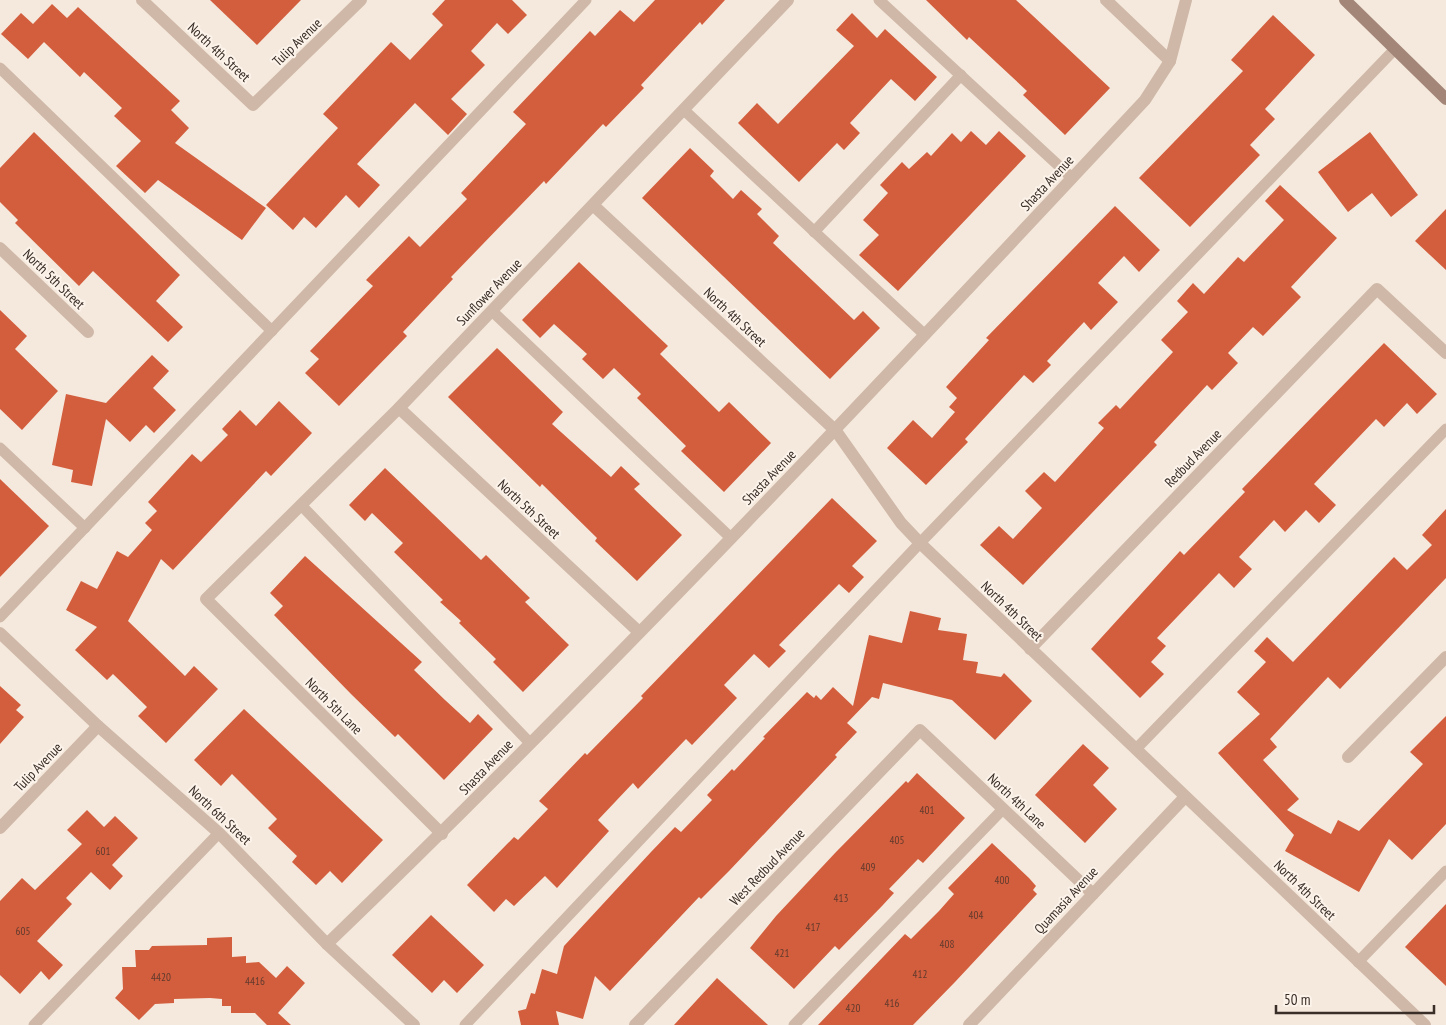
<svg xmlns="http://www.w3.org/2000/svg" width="1446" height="1025" viewBox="0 0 1446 1025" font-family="'PT Sans Narrow',sans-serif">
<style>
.building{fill:#d35e3d}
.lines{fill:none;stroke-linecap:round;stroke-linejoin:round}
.service{stroke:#cfb8a7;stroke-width:11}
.minor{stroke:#cfb8a7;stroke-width:12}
.tertiary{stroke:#cfb8a7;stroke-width:12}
.secondary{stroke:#a38678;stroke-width:12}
.labels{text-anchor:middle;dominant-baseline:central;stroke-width:4;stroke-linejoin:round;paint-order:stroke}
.number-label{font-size:11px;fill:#603a2d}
.street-label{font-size:14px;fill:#3a2e28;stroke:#fcf3ea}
</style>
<rect width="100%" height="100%" fill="#f5e9dd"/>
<g class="building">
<path d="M 210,0 L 301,0 L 257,45 Z"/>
<path d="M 445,0 L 512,0 L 527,15 L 508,34 L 497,23 L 471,51 L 485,65 L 451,99 L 467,114 L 448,135 L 415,103 L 357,164 L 380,185 L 359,208 L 346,195 L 316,228 L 304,217 L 293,230 L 266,205 L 338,128 L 323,114 L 391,42 L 410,60 L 443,25 L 432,14 Z"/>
<path d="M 655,0 L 725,0 L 702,25 L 700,22 L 641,85 L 644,88 L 606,127 L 603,124 L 546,184 L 544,181 L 451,277 L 453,279 L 403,332 L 407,336 L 339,406 L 305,373 L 319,359 L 310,351 L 373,286 L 366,280 L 409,236 L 420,247 L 467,199 L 461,193 L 526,124 L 513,112 L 590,31 L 595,36 L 620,10 L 634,22 Z"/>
<path d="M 926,0 L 1016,0 L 1110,88 L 1065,135 L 1023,95 L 1027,91 L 969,37 L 967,40 Z"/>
<path d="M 52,4 L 67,18 L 78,7 L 180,101 L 171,110 L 189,128 L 175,143 L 266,208 L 242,240 L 158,180 L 145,193 L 116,166 L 141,141 L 114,116 L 122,108 L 84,72 L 80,77 L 44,42 L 28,59 L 1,34 L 21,13 L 33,24 Z"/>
<path d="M 852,13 L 877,38 L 885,29 L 937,77 L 915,101 L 891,79 L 850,123 L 860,133 L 844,150 L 837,143 L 799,182 L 738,123 L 757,103 L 778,124 L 854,46 L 836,30 Z"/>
<path d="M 1273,15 L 1315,55 L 1265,109 L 1275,119 L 1250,145 L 1260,155 L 1190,227 L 1139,178 L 1243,71 L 1231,60 Z"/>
<path d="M 971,131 L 986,145 L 999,131 L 1026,156 L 898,291 L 859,255 L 879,235 L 863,220 L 888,193 L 880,185 L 902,162 L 909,169 L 927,152 L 931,156 L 952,133 L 961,142 Z"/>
<path d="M 34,132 L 180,275 L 156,301 L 183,327 L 168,342 L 93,271 L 79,286 L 15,223 L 18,220 L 0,202 L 0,168 Z"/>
<path d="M 1370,132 L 1418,195 L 1391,217 L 1372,193 L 1348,212 L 1318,172 Z"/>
<path d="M 690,148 L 714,171 L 710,176 L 733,199 L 741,190 L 762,209 L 757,214 L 779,236 L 773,243 L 854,320 L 863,311 L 880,328 L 830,379 L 642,198 Z"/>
<path d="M 1280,185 L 1337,238 L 1291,287 L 1301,297 L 1263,336 L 1253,327 L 1228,353 L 1238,363 L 1212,390 L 1207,385 L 1154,442 L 1157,445 L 1023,585 L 980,545 L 999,526 L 1013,539 L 1042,508 L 1025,491 L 1044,472 L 1055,482 L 1104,428 L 1098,423 L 1116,405 L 1120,409 L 1173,352 L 1161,340 L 1188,312 L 1177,301 L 1193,283 L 1204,294 L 1238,257 L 1244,262 L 1284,220 L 1265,201 Z"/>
<path d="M 1115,206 L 1160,250 L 1139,272 L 1124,256 L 1098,283 L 1118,302 L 1091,330 L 1084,322 L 1047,361 L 1051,365 L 1033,383 L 1024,375 L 965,439 L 968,442 L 926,485 L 887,448 L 913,420 L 932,438 L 955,412 L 949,407 L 957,398 L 946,387 L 989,340 L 986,338 Z"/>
<path d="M 1446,209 L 1446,270 L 1415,241 Z"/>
<path d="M 579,262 L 668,346 L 660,354 L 719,412 L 729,402 L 771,443 L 724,492 L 681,451 L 686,446 L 637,398 L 641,394 L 614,368 L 603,379 L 582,359 L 587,354 L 554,324 L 540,338 L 522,320 Z"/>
<path d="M 0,310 L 27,336 L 15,349 L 58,391 L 22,430 L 0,409 Z"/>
<path d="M 1384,343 L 1437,394 L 1417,414 L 1407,403 L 1384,427 L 1376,419 L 1314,484 L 1336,505 L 1319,523 L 1306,510 L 1285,532 L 1274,520 L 1239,557 L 1252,569 L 1234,588 L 1219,573 L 1157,638 L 1166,646 L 1151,662 L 1164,674 L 1140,698 L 1091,649 L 1180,551 L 1184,555 L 1245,492 L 1242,489 Z"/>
<path d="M 497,348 L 563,412 L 552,424 L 611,477 L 621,466 L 640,484 L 634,489 L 682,535 L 637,581 L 595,541 L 597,538 L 542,484 L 540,487 L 448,397 Z"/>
<path d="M 152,355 L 169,371 L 153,388 L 176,410 L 154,433 L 146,425 L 130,442 L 106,419 L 92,486 L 71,482 L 73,470 L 52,465 L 66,394 L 106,403 Z"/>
<path d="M 279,401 L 312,433 L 271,476 L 266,471 L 173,570 L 161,559 L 128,621 L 185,676 L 194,666 L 218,689 L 166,743 L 138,716 L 147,707 L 113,674 L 107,680 L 75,650 L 97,627 L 66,610 L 81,581 L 97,589 L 117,551 L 128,557 L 152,530 L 145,523 L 157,511 L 148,502 L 192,454 L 201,462 L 228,435 L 222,429 L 240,410 L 256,426 Z"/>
<path d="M 385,468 L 481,560 L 486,555 L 530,598 L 525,602 L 569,645 L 523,692 L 493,662 L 496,659 L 459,623 L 461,621 L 440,602 L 443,600 L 394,552 L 403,543 L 372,513 L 365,521 L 349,505 Z"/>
<path d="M 0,479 L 49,526 L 0,577 Z"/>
<path d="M 832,498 L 877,541 L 852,566 L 864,577 L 849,593 L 839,584 L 779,645 L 786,651 L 769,668 L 754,654 L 724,685 L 737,698 L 692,745 L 686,739 L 638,789 L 633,783 L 598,820 L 609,831 L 557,888 L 545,876 L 514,906 L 506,899 L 494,912 L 467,885 L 514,837 L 518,840 L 548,809 L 539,801 L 585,753 L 587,755 L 643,698 L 641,696 Z"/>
<path d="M 1446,509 L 1446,578 L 1340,689 L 1328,677 L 1270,739 L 1277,747 L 1263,760 L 1299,799 L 1287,810 L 1331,834 L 1338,820 L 1359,831 L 1423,764 L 1410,752 L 1446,716 L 1446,824 L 1412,860 L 1389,839 L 1359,892 L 1285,851 L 1294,835 L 1218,753 L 1260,714 L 1237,692 L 1266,662 L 1254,651 L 1267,637 L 1293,662 L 1394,557 L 1407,570 L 1432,545 L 1422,535 Z"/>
<path d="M 305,556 L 422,662 L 414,670 L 445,700 L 470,723 L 478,714 L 493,729 L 444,780 L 398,734 L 395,737 L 351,694 L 274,615 L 283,606 L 270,593 Z"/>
<path d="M 910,611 L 941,618 L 938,630 L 967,634 L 963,660 L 978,662 L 976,673 L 1001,677 L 1004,673 L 1032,701 L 995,740 L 952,700 L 883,683 L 879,699 L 872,697 L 847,723 L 857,732 L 835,755 L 837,757 L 729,871 L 701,899 L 699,897 L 610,991 L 595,976 L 583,1019 L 556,1011 L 559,1025 L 521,1025 L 518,1011 L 526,1009 L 531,993 L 535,994 L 542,969 L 557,974 L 564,946 L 651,852 L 675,827 L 681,832 L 712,800 L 707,795 L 732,769 L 734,771 L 765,738 L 763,737 L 807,692 L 814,698 L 816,695 L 821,700 L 833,687 L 853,706 L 869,635 L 902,643 Z"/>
<path d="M 0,686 L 21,705 L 16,710 L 24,717 L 0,744 Z"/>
<path d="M 244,709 L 383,840 L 342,883 L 330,871 L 316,885 L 292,862 L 297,856 L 268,828 L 277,819 L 232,774 L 221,786 L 194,760 Z"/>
<path d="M 1083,744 L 1109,768 L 1093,785 L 1117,809 L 1085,843 L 1035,795 Z"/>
<path d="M 917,773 L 965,818 L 923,863 L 918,859 L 889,889 L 894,893 L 882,906 L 839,950 L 835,946 L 794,989 L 750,948 L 776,916 L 836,852 L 906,781 L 908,783 Z"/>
<path d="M 87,810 L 104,827 L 115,816 L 138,838 L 112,865 L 123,876 L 110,890 L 91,872 L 66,898 L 72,904 L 37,941 L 63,965 L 49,980 L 41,971 L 20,994 L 0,975 L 0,901 L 22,878 L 35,890 L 82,844 L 67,830 Z"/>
<path d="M 992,843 L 1029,878 L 1036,886 L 1033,890 L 1037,894 L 955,982 L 913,1025 L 818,1025 L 905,934 L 911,939 L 939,911 L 954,894 L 948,888 Z"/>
<path d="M 1446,904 L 1446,986 L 1405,947 Z"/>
<path d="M 431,915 L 484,965 L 457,993 L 444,980 L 432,993 L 392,955 Z"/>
<path d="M 232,937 L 232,957 L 246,956 L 246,963 L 259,962 L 276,978 L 287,966 L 305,983 L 278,1013 L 291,1025 L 267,1025 L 255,1013 L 231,1013 L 231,1006 L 222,1006 L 222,999 L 210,998 L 174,999 L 174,1003 L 155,1004 L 139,1020 L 115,998 L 123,989 L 122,967 L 136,967 L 135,950 L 149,950 L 152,946 L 207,945 L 207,938 Z"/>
<path d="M 717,978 L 768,1025 L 674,1025 Z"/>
</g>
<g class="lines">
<g class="service">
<path d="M 879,0 L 1072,178"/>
<path d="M 0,68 L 272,331"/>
<path d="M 684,110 L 925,335"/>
<path d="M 814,232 L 961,75"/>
<path d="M 492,311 L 731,538"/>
<path d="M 0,448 L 85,528"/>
<path d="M 301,505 L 530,743"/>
<path d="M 0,617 L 586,0"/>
<path d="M 1136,749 L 1446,429"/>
<path d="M 1358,962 L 1446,871"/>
<path d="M 34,1025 L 219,833"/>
<path d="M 465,1025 L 920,543 L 1395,49"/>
<path d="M 794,1025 L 1003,809"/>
</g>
<g class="minor">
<path d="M 142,0 L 253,105 L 361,0"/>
<path d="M 1106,0 L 1170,61"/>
<path d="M 593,205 L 836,431 L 901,523 L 920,543 L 1425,1025"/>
<path d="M 0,248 L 88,332"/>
<path d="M 399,408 L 639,632"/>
<path d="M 1030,649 L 1377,289 L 1446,353"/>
<path d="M 1348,757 L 1446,657"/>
<path d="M 0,828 L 98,726"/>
<path d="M 442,834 L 206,599 L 399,408 L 788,0"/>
<path d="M 327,944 C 609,672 878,386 1145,100 L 1170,61 L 1186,0"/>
<path d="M 635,1025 L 920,730 L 1093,894"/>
<path d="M 969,1025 L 1185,797"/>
</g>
<path class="tertiary" d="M 0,633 L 98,726 L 219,833 L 327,944 L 414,1025"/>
<path class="secondary" d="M 1345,0 L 1446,99"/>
</g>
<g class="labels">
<g class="number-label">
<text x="927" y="810">401</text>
<text x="897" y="840">405</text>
<text x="103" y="851">601</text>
<text x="868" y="867">409</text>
<text x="1002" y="880">400</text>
<text x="841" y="898">413</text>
<text x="976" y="915">404</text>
<text x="813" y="927">417</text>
<text x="23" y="931">605</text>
<text x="947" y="944">408</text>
<text x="782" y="953">421</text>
<text x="920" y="974">412</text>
<text x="161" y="977">4420</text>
<text x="255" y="981">4416</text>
<text x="892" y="1003">416</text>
<text x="853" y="1008">420</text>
</g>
<g class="street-label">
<text transform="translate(297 42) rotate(-44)">Tulip Avenue</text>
<text transform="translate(219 52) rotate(43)">North 4th Street</text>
<text transform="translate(1047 183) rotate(-47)">Shasta Avenue</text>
<text transform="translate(54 279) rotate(44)">North 5th Street</text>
<text transform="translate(489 292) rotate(-46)">Sunflower Avenue</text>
<text transform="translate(735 317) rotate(43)">North 4th Street</text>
<text transform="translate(1193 458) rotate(-46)">Redbud Avenue</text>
<text transform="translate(769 477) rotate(-46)">Shasta Avenue</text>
<text transform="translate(529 509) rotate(43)">North 5th Street</text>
<text transform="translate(1012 611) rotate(44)">North 4th Street</text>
<text transform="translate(334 706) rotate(45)">North 5th Lane</text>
<text transform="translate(38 767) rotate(-46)">Tulip Avenue</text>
<text transform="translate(486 767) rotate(-46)">Shasta Avenue</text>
<text transform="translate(1017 801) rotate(43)">North 4th Lane</text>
<text transform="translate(220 815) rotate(43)">North 6th Street</text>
<text transform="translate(767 867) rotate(-46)">West Redbud Avenue</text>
<text transform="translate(1305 890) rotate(44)">North 4th Street</text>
<text transform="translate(1066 900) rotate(-47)">Quamasia Avenue</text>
</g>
</g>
<path d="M1276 1005v8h158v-8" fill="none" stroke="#3a2e28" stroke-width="2.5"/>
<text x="1284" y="1005" font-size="15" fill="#3a2e28" stroke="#fcf3ea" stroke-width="4" paint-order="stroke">50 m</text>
</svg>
